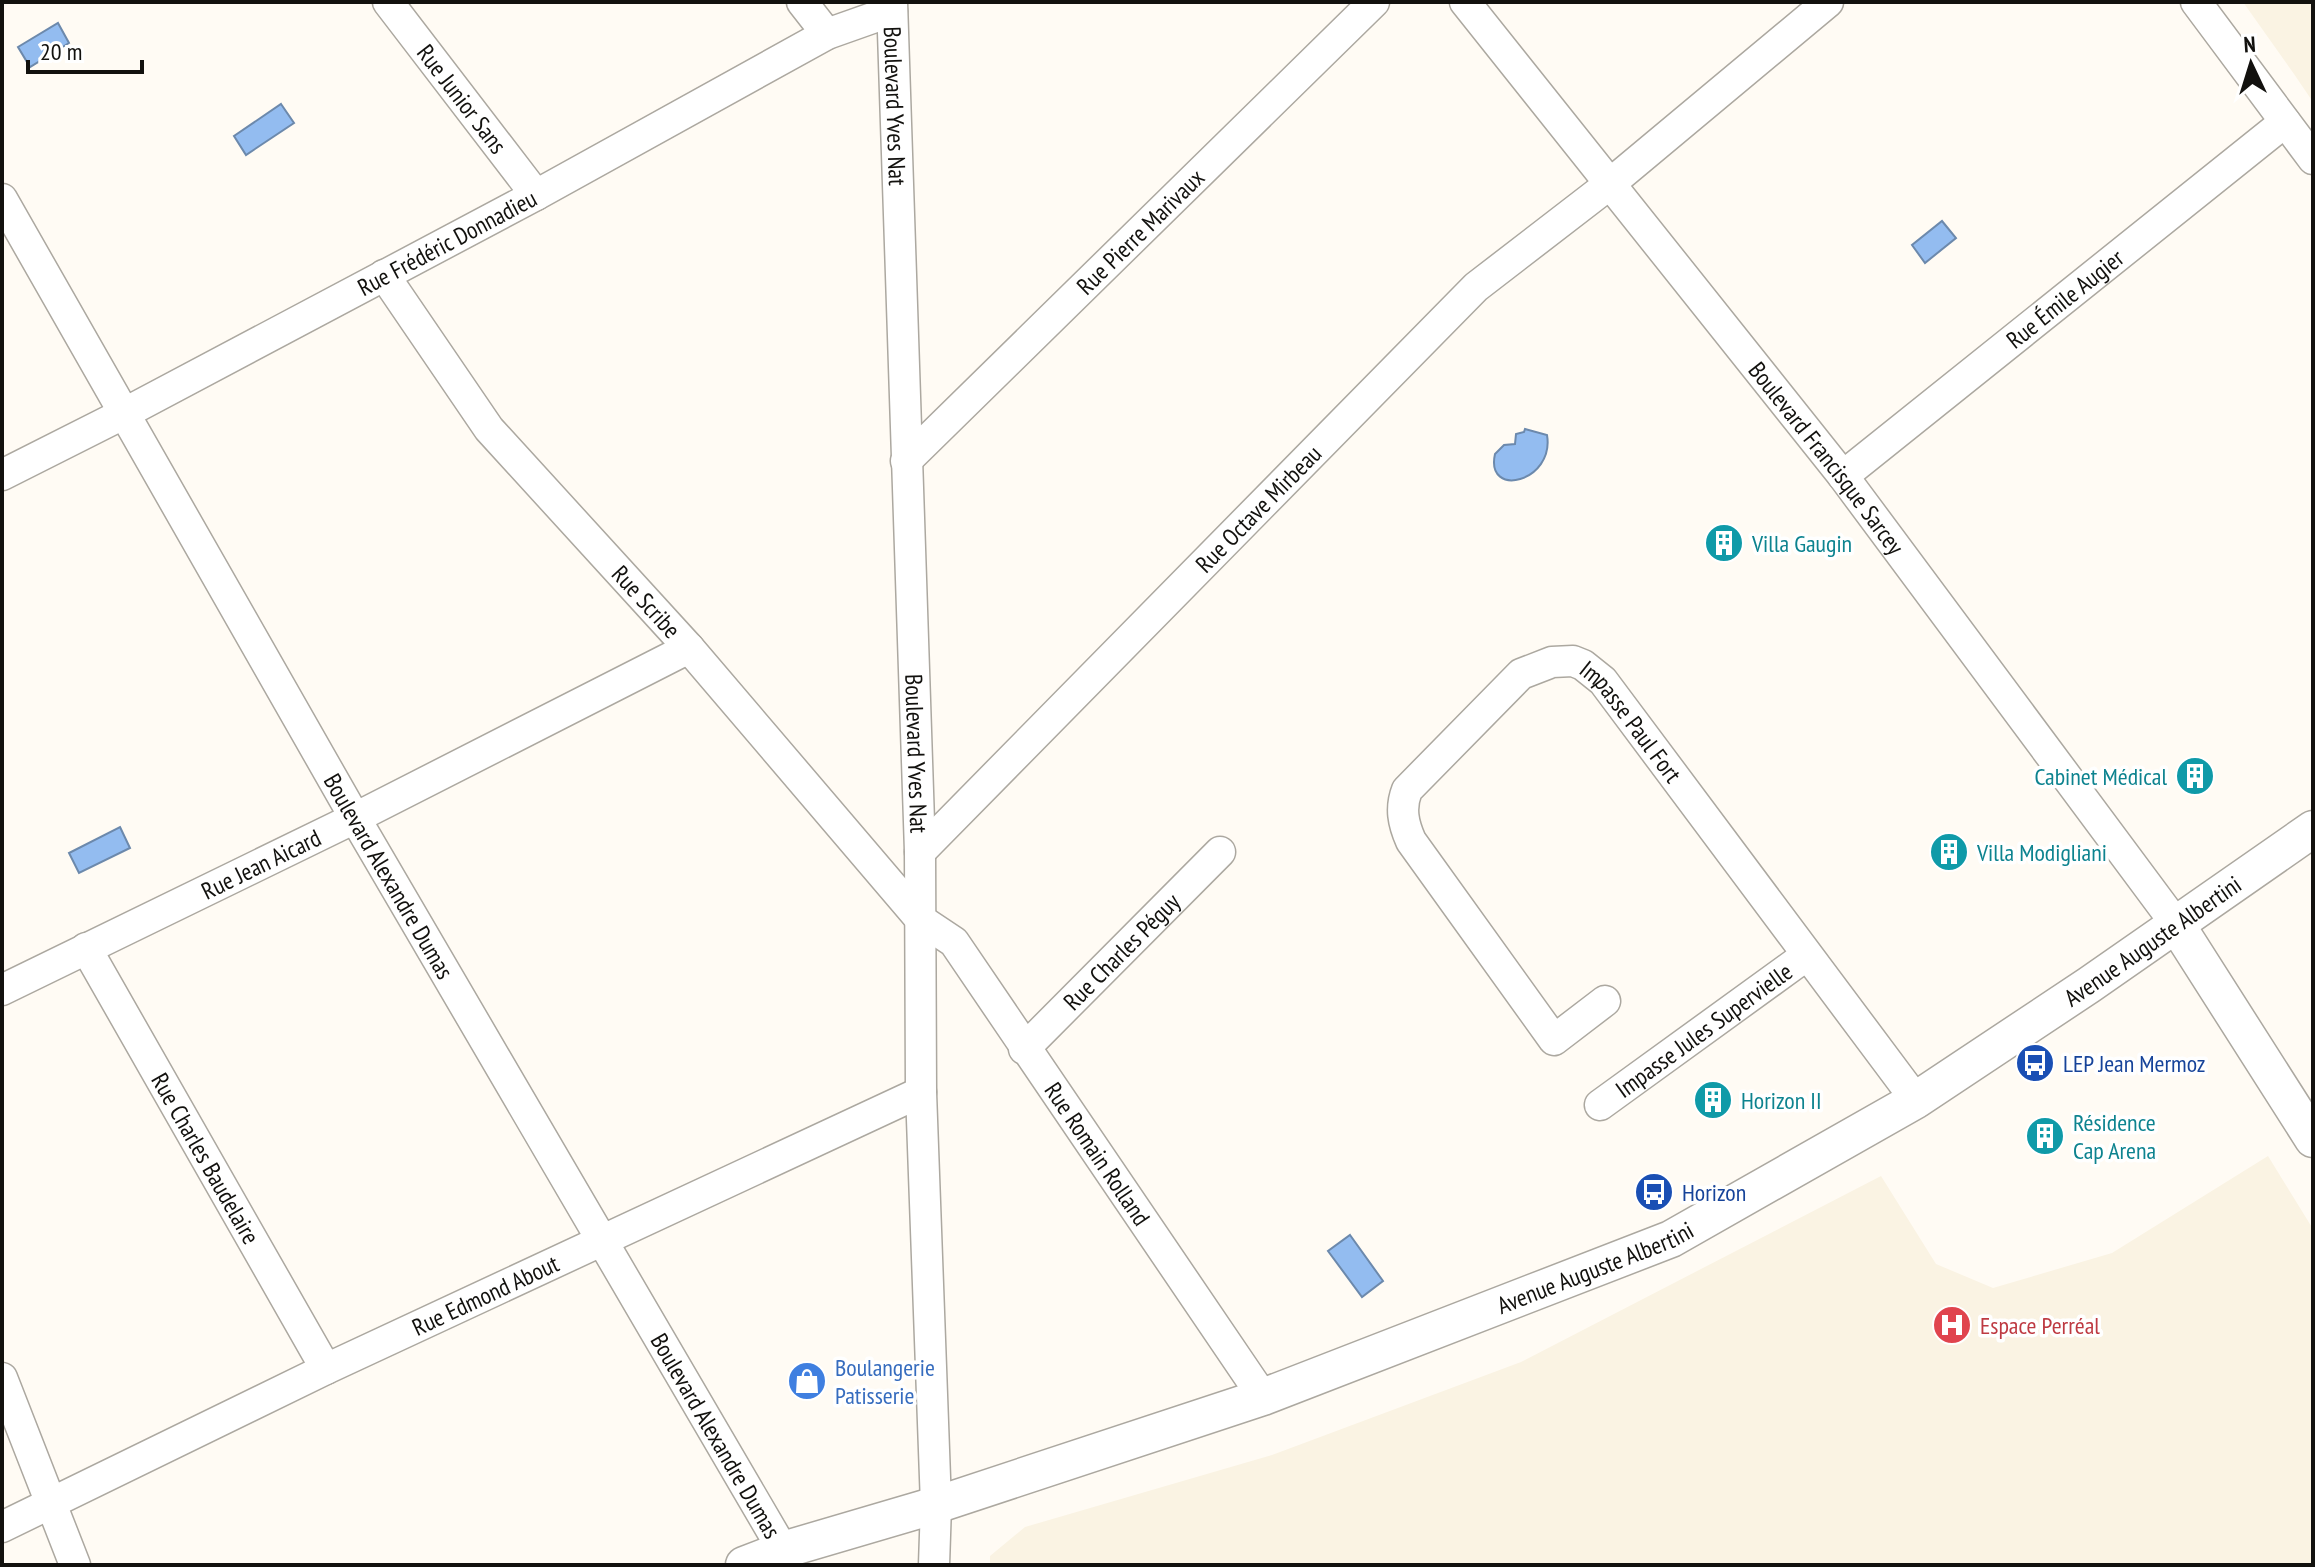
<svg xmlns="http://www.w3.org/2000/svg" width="2315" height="1567" viewBox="0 0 2315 1567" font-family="'PT Sans Narrow',sans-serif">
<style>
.built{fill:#faf3e3}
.water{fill:#93bcf0;stroke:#6c89ac;stroke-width:2}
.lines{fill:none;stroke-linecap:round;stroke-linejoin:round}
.minor-casing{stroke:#aca8a0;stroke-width:33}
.tertiary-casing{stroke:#aca8a0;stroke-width:39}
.minor{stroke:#fff;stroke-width:30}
.tertiary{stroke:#fff;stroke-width:36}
.labels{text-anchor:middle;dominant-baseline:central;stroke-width:7;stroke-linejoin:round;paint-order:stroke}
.street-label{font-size:24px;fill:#12110e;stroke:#fff}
.culture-label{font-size:24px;fill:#0d838f;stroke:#fff;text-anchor:start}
.transit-label{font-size:24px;fill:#164399;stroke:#fff;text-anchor:start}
.health-label{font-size:24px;fill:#be3a42;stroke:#fff;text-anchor:start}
.shop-label{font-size:24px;fill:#366cbe;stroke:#fff;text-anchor:start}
</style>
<rect width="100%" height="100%" fill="#fffbf4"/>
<g class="built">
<path d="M 2243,2 L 2313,2 L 2313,102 L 2294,74 Z"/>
<path d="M 2268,1156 L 2313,1229 L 2313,1565 L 990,1565 L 990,1556 L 1025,1527 L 1272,1455 L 1521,1362 L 1881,1176 L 1936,1264 L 1993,1288 L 2112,1253 Z"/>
</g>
<g class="water">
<path d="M 58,23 L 69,43 L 30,67 L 18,47 Z"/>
<path d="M 281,104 L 294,123 L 246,155 L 234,136 Z"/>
<path d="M 1942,221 L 1956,238 L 1925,263 L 1912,245 Z"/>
<path d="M 1525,429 L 1547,435 C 1555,482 1485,499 1495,454 L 1504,445 L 1515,444 L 1516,434 L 1524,432 Z"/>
<path d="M 120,827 L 130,848 L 79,873 L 69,853 Z"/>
<path d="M 1350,1235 L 1383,1281 L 1362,1297 L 1328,1251 Z"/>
</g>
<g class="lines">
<g class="minor-casing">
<g id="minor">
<path id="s1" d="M 388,2 L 536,195"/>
<path d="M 802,2 L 827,34"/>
<path id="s2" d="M 892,2 L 920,852 L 921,1092 L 936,1505 L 934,1565"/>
<path id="s3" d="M 1465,2 L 1843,476 L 2176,924"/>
<path d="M 2196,2 L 2313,159"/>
<path id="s4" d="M 2,199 L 355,818 L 783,1550"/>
<path id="s5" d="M 384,275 L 489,429 L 689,648 L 921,920 L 954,942 L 1263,1397"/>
<path id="s6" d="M 906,461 L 1374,2"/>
<path id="s7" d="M 2,475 L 125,413 L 536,195 L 827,34 L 892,11"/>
<path id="s8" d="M 1843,476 L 2285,122"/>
<path id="s9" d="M 920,852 L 1476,287 L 1611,183 L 1828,2"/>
<path id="s10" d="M 86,948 L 326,1369"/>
<path id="s11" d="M 2,990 L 355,818 L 689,648"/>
<path id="s12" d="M 1605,1001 L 1554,1040 L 1411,841 C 1403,823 1400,808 1407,790 L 1521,674 L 1552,662 L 1573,661 L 1583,665 L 1603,681 L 1916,1100"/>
<path id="s13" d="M 1024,1049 L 1220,852"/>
<path id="s14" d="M 1600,1105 L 1807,955"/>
<path d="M 2,1378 L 75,1565"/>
<path id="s15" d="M 2,1527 L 326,1369 L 921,1092"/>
</g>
</g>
<g class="tertiary-casing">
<g id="tertiary">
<path d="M 2176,924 L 2313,1139"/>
<path id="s16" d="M 744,1565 L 783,1550 L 936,1505 L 1263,1397 L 1671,1239 L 1916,1100 L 2089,985 L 2313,829"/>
</g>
</g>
<use href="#minor" class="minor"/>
<use href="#tertiary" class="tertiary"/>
</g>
<defs>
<g id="building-disc" transform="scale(2)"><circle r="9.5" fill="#0f9aa8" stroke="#fff"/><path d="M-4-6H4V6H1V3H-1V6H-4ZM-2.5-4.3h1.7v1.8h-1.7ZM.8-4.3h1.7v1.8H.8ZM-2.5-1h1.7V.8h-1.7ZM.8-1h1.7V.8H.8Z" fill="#fff"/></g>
<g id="bus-disc" transform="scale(2)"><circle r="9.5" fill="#1a4fb4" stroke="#fff"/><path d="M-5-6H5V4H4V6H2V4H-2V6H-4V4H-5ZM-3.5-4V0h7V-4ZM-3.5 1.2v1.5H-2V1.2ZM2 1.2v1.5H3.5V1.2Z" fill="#fff"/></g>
<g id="hospital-disc" transform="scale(2)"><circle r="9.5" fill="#e0444e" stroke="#fff"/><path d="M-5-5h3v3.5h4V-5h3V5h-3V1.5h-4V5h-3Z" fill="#fff"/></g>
<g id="shop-disc" transform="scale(2)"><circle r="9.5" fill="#3f7fe0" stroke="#fff"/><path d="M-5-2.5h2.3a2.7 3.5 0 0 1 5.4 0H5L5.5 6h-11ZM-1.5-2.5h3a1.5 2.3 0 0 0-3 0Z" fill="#fff"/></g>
</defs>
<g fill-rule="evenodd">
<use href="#building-disc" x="1724" y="543"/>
<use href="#building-disc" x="2195" y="776"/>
<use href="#building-disc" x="1949" y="852"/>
<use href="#bus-disc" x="2035" y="1063"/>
<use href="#building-disc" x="1713" y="1100"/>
<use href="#building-disc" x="2045" y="1136"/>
<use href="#bus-disc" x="1654" y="1192"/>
<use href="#hospital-disc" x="1952" y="1325"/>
<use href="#shop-disc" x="807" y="1381"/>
</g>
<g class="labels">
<g class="street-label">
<text stroke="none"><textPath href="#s1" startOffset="122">Rue Junior Sans</textPath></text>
<text stroke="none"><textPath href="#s2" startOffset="104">Boulevard Yves Nat</textPath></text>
<text stroke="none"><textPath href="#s6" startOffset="328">Rue Pierre Marivaux</textPath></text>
<text stroke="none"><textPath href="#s7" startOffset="502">Rue Frédéric Donnadieu</textPath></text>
<text stroke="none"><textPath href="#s8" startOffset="284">Rue Émile Augier</textPath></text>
<text stroke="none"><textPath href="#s3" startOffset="582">Boulevard Francisque Sarcey</textPath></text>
<text stroke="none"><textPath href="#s9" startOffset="482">Rue Octave Mirbeau</textPath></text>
<text stroke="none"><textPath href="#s5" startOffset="420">Rue Scribe</textPath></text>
<text stroke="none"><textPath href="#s12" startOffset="664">Impasse Paul Fort</textPath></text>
<text stroke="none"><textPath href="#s2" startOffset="752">Boulevard Yves Nat</textPath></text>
<text stroke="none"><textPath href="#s11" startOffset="288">Rue Jean Aicard</textPath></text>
<text stroke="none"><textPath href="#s4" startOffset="780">Boulevard Alexandre Dumas</textPath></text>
<text stroke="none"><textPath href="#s16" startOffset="1550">Avenue Auguste Albertini</textPath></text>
<text stroke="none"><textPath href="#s13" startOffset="138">Rue Charles Péguy</textPath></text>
<text stroke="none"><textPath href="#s14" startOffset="128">Impasse Jules Supervielle</textPath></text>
<text stroke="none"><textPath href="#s5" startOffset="1136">Rue Romain Rolland</textPath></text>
<text stroke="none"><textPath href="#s10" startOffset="242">Rue Charles Baudelaire</textPath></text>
<text stroke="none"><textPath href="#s16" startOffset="902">Avenue Auguste Albertini</textPath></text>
<text stroke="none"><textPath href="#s15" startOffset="536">Rue Edmond About</textPath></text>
<text stroke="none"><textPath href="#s4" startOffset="1428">Boulevard Alexandre Dumas</textPath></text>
</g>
<g class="culture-label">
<text x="1752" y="543">Villa Gaugin</text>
<text x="2167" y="776" text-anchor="end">Cabinet Médical</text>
<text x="1977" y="852">Villa Modigliani</text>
<text x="1741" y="1100">Horizon II</text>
<text x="2073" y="1122">Résidence<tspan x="2073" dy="28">Cap Arena</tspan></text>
</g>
<g class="transit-label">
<text x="2063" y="1063">LEP Jean Mermoz</text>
<text x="1682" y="1192">Horizon</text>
</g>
<g class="health-label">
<text x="1980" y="1325">Espace Perréal</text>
</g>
<g class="shop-label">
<text x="835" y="1367">Boulangerie<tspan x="835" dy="28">Patisserie</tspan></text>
</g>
</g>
<rect width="2315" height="1567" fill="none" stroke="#12110e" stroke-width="8"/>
<g transform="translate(2251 64) rotate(356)" stroke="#ffffff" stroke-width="6" paint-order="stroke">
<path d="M0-6L14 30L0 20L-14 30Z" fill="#12110e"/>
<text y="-12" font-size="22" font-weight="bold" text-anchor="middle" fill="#12110e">N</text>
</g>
<path d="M28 60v12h114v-12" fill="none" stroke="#12110e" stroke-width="4"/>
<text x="40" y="60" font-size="24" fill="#12110e" stroke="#ffffff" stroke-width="6" paint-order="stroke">20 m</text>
</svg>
